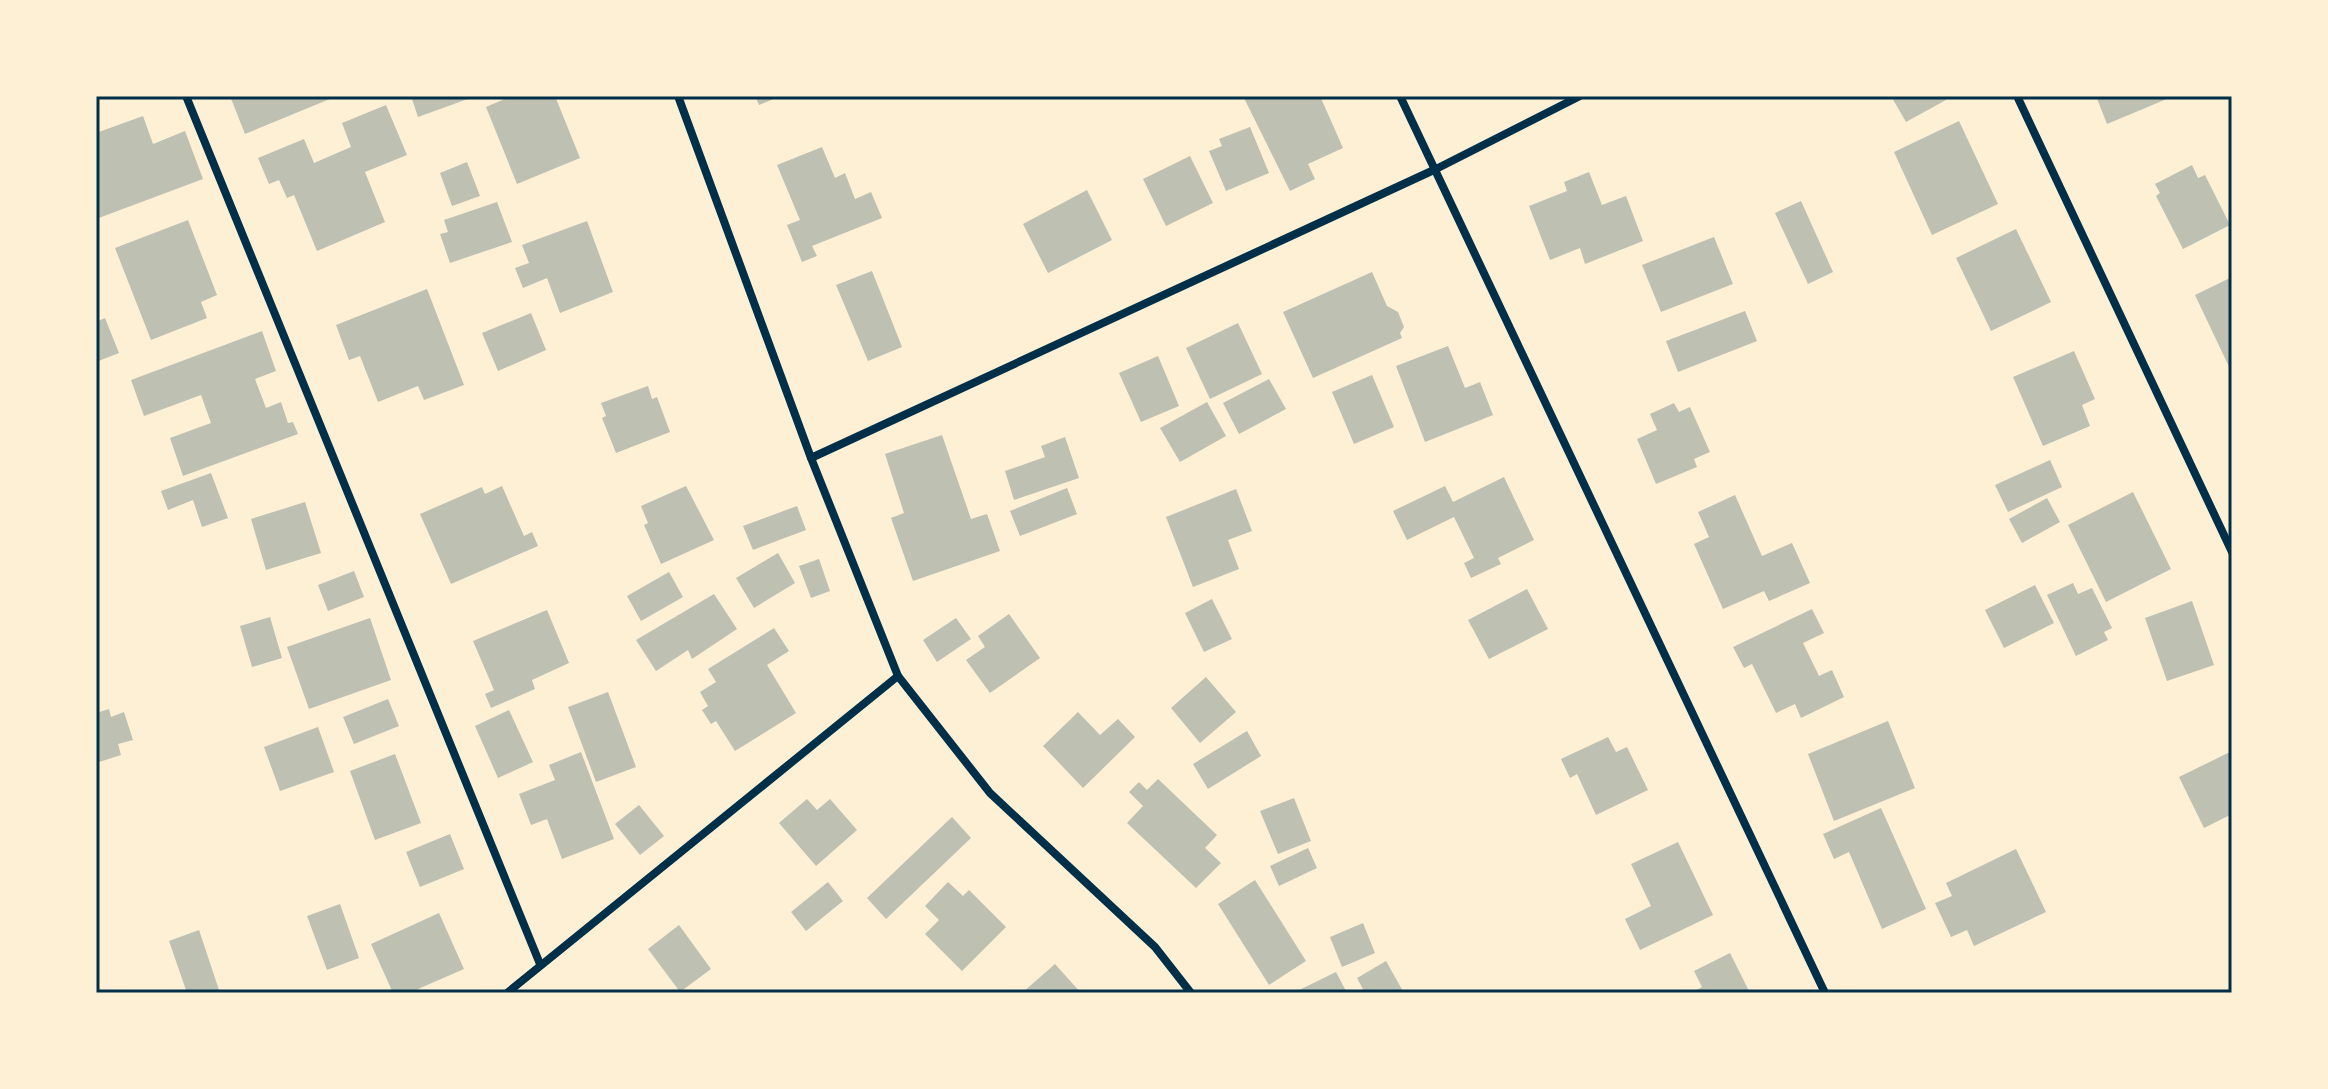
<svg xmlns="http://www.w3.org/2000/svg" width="2328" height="1089" viewBox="0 0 2328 1089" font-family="Manrope,sans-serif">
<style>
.building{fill:#bec0b2}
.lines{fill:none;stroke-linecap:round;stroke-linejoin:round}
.minor{stroke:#003049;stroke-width:8}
.neatline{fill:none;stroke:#003049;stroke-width:3}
</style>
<rect width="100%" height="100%" fill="#fdf0d5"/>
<g class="building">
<path d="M 230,96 L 337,96 L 245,134 Z"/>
<path d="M 411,96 L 476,96 L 418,117 Z"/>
<path d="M 512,96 L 555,96 L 580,158 L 517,184 L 486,107 Z"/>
<path d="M 755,96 L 781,96 L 759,105 Z"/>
<path d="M 1243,96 L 1320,96 L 1343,148 L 1308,164 L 1315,179 L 1290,191 Z"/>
<path d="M 1891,96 L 1944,96 L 1946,100 L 1906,122 Z"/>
<path d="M 2096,96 L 2174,96 L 2107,124 Z"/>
<path d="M 386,105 L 407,155 L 365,172 L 385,222 L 317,251 L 294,195 L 287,198 L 279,180 L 269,184 L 258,158 L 304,139 L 314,163 L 351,147 L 342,123 Z"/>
<path d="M 143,116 L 153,144 L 185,131 L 203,179 L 96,219 L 96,133 Z"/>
<path d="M 1959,121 L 1998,204 L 1932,235 L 1894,152 Z"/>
<path d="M 1250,127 L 1269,173 L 1226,191 L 1209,151 L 1222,146 L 1219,139 Z"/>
<path d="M 822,147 L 835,178 L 845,173 L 855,199 L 871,192 L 882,218 L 812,246 L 817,256 L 802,262 L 787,225 L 800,220 L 777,165 Z"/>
<path d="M 1190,156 L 1213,203 L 1166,226 L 1143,179 Z"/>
<path d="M 467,162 L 480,196 L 452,206 L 440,173 Z"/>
<path d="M 2192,165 L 2198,178 L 2205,175 L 2230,225 L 2183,249 L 2156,196 L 2160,193 L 2155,184 Z"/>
<path d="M 1589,172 L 1602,205 L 1626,196 L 1643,241 L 1585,264 L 1580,248 L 1550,260 L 1529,206 L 1567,191 L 1564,182 Z"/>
<path d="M 1087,190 L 1112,240 L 1048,273 L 1023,224 Z"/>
<path d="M 1801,201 L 1833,272 L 1808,284 L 1775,213 Z"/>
<path d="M 497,202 L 512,242 L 450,263 L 440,234 L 448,232 L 444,220 Z"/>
<path d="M 188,220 L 217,295 L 201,302 L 207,318 L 151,340 L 115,248 Z"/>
<path d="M 587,221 L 613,292 L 560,313 L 547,278 L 523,288 L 515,268 L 529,263 L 522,245 Z"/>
<path d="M 2016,229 L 2051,302 L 1991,331 L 1956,258 Z"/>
<path d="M 1714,237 L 1733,284 L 1661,312 L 1642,265 Z"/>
<path d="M 872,271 L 902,347 L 868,361 L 836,285 Z"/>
<path d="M 1372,272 L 1387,306 L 1398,312 L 1404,327 L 1400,333 L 1402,338 L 1313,378 L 1283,312 Z"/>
<path d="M 2232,277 L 2232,373 L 2195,295 Z"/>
<path d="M 427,289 L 464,385 L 424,400 L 418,386 L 378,402 L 360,356 L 349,360 L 336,325 Z"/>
<path d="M 1745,311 L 1757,341 L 1678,372 L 1666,341 Z"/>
<path d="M 531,313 L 546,350 L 498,371 L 482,333 Z"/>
<path d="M 105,318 L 119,353 L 96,362 L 96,322 Z"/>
<path d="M 1238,323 L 1262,374 L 1210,399 L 1186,348 Z"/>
<path d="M 262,331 L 276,371 L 255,379 L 266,408 L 281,402 L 288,423 L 293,422 L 298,434 L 183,476 L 170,438 L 211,423 L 201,395 L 144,416 L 131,380 Z"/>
<path d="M 1448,346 L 1465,388 L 1480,382 L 1493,415 L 1425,442 L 1396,366 Z"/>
<path d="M 2074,351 L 2095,399 L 2082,405 L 2090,426 L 2043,446 L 2013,377 Z"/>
<path d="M 1158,356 L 1179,406 L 1141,422 L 1119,373 Z"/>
<path d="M 1372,375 L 1394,427 L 1354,444 L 1332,392 Z"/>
<path d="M 1269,379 L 1286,409 L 1239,434 L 1223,403 Z"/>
<path d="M 648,386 L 652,399 L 657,397 L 670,432 L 616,453 L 602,418 L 606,416 L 601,403 Z"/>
<path d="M 1207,402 L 1226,436 L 1180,462 L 1160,428 Z"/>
<path d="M 1674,403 L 1679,412 L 1690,407 L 1710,452 L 1694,459 L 1697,467 L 1656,484 L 1637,439 L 1657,430 L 1650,414 Z"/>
<path d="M 942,435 L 971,519 L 987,514 L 1000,551 L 913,581 L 891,518 L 904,513 L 885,454 Z"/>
<path d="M 1065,437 L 1079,478 L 1014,500 L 1005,471 L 1045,457 L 1041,446 Z"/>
<path d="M 2050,460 L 2062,487 L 2008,512 L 1995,485 Z"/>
<path d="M 211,473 L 228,518 L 202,527 L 193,500 L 168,510 L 161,491 Z"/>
<path d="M 1504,477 L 1534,540 L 1498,558 L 1501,564 L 1471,578 L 1464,563 L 1474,558 L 1454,517 L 1407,540 L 1393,511 L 1445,486 L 1453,502 Z"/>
<path d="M 502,486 L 524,536 L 532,532 L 538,546 L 451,584 L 420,514 L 482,487 L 485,494 Z"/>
<path d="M 686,486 L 714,540 L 661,564 L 644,525 L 648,523 L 641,506 Z"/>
<path d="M 1067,488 L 1077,514 L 1020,536 L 1010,511 Z"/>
<path d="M 1236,489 L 1252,531 L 1228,540 L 1239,569 L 1193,587 L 1166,517 Z"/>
<path d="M 2133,492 L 2171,569 L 2106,602 L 2068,525 Z"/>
<path d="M 1735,495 L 1762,556 L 1792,543 L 1810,583 L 1769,601 L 1764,591 L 1723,609 L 1694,544 L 1709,537 L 1698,512 Z"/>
<path d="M 2047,498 L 2060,522 L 2022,543 L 2009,519 Z"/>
<path d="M 305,502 L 321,553 L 266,570 L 251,519 Z"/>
<path d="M 797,506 L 806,530 L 753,550 L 743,526 Z"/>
<path d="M 778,553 L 795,583 L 754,608 L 736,578 Z"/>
<path d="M 819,559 L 830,591 L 811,598 L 799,566 Z"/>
<path d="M 354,571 L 364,597 L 328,611 L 318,585 Z"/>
<path d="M 669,572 L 683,597 L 641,621 L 627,596 Z"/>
<path d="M 2073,583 L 2078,594 L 2092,588 L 2112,628 L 2104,632 L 2108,640 L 2076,656 L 2047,595 Z"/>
<path d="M 2035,585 L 2054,623 L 2004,648 L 1985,610 Z"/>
<path d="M 1527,589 L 1548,629 L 1489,659 L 1468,620 Z"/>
<path d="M 714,594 L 737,629 L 692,659 L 688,650 L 656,671 L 636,640 Z"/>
<path d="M 1212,599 L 1232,639 L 1204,652 L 1185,613 Z"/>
<path d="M 2192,601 L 2214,665 L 2167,681 L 2145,618 Z"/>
<path d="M 1812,609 L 1824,633 L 1803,643 L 1819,676 L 1832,670 L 1844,697 L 1801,718 L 1795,704 L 1776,713 L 1752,664 L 1744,668 L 1733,647 Z"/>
<path d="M 547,610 L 569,663 L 532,680 L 535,689 L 491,708 L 485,694 L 494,690 L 473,641 Z"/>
<path d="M 1009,614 L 1040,658 L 990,693 L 966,660 L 985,647 L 978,636 Z"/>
<path d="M 270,617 L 282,658 L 252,667 L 240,626 Z"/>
<path d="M 370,618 L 391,680 L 309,709 L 287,647 Z"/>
<path d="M 956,618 L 971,639 L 937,662 L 923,640 Z"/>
<path d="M 774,628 L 789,651 L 767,665 L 796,713 L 735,751 L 716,721 L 711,724 L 702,710 L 708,706 L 700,692 L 716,682 L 708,669 Z"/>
<path d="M 1206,677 L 1236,712 L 1200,743 L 1171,708 Z"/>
<path d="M 608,692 L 636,767 L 596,782 L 568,707 Z"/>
<path d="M 388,699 L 399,726 L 354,744 L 343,717 Z"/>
<path d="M 109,709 L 111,717 L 124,712 L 133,740 L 118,744 L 121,755 L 96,763 L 96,713 Z"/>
<path d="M 509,710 L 533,762 L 498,778 L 475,726 Z"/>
<path d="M 1078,712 L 1100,735 L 1118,719 L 1135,737 L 1083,788 L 1043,746 Z"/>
<path d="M 1888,721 L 1915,788 L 1834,821 L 1808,754 Z"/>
<path d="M 318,727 L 334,772 L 280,791 L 264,747 Z"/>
<path d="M 1247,731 L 1261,756 L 1208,789 L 1193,764 Z"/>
<path d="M 1608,737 L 1616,752 L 1627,747 L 1648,790 L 1596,815 L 1577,774 L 1570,778 L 1561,759 Z"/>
<path d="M 2232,751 L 2232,814 L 2204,828 L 2179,777 Z"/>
<path d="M 581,752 L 614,839 L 562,859 L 547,819 L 531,825 L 519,794 L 555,780 L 549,765 Z"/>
<path d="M 395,754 L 421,823 L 375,840 L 350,771 Z"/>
<path d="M 1158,779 L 1217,835 L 1205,848 L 1221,863 L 1196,888 L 1127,823 L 1143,806 L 1129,792 L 1139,782 L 1147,790 Z"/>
<path d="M 1294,798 L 1311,841 L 1278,854 L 1260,811 Z"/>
<path d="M 807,799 L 817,810 L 830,799 L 857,830 L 816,866 L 779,823 Z"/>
<path d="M 639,805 L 664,836 L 640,855 L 615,824 Z"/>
<path d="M 1881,808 L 1926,909 L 1882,929 L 1849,852 L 1834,859 L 1823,834 Z"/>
<path d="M 952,817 L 971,838 L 886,919 L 867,898 Z"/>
<path d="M 450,834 L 464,869 L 420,887 L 406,852 Z"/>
<path d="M 1678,842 L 1713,915 L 1640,950 L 1625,919 L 1651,906 L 1631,864 Z"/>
<path d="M 1308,848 L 1317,868 L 1279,886 L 1270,866 Z"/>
<path d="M 2016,849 L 2046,912 L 1974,946 L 1967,930 L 1951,937 L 1935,903 L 1952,896 L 1946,883 Z"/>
<path d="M 1255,880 L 1306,961 L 1269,985 L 1218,904 Z"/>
<path d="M 828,882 L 843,901 L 806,931 L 791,912 Z"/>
<path d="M 948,882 L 963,896 L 969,890 L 1006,927 L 962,971 L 925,934 L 939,920 L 925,906 Z"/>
<path d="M 340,904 L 359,958 L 327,970 L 307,916 Z"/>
<path d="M 439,913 L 464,969 L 409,993 L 393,993 L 371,944 Z"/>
<path d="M 1363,923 L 1375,953 L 1342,967 L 1330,937 Z"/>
<path d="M 679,925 L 711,969 L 680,992 L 648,949 Z"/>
<path d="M 199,930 L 220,993 L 187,993 L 169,941 Z"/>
<path d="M 1730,953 L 1750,993 L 1691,993 L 1702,987 L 1694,971 Z"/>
<path d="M 1386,961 L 1404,993 L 1365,993 L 1357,978 Z"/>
<path d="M 1055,964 L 1081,993 L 1022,993 Z"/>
<path d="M 1336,972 L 1347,993 L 1293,993 Z"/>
</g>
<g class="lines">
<g class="minor">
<path d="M 186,96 L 540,964"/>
<path d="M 678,96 L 811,458 L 898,676 L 990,793 L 1155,947 L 1191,993"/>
<path d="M 1400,96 L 1825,993"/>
<path d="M 2017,96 L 2232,552"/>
<path d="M 811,458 L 1436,169 L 1580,96"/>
<path d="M 507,993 L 898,676"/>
</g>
</g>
<rect width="2328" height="1089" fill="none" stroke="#fdf0d5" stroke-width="196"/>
<rect x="98" y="98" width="2132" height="893" class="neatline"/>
</svg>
